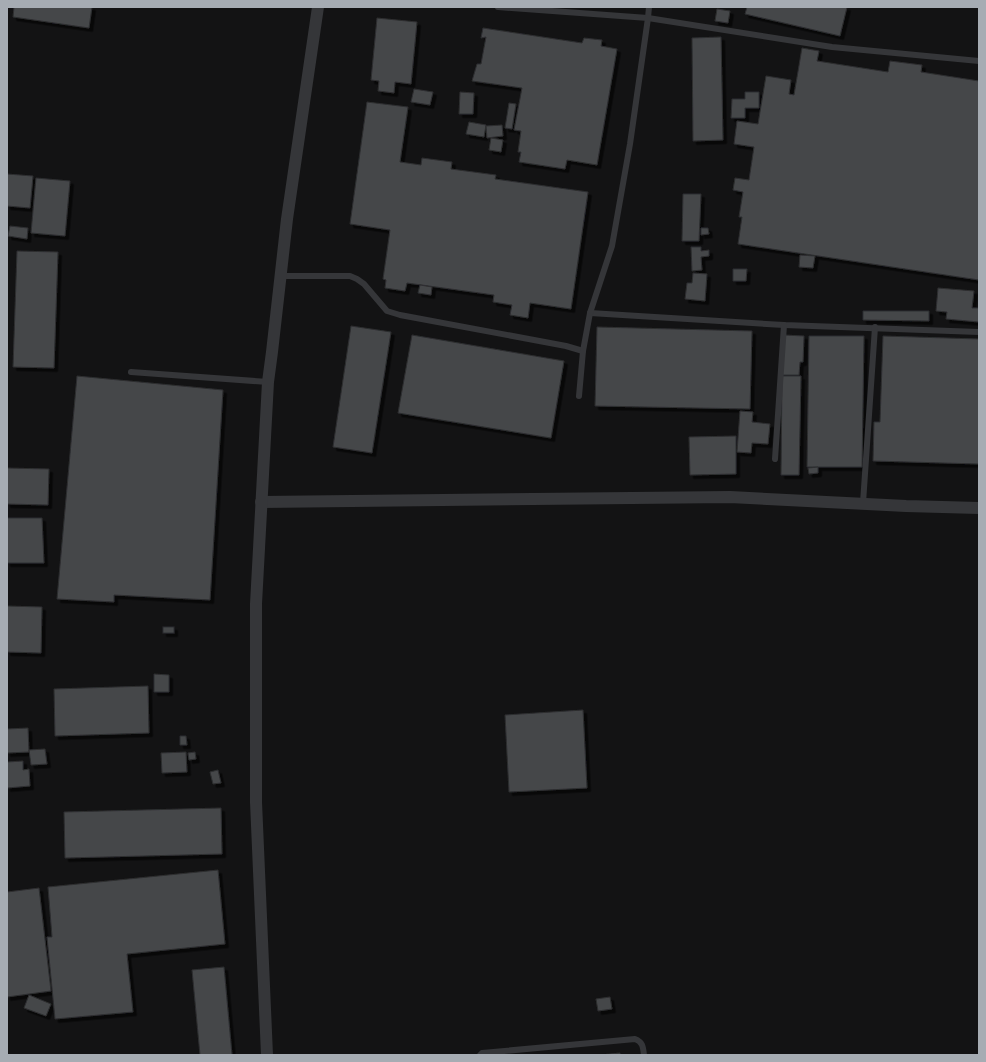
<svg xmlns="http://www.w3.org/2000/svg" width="986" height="1062" viewBox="0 0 986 1062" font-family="Signika,sans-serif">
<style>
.building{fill:#454649;stroke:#2d2e30;filter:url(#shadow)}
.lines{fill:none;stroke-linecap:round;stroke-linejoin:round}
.service{stroke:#353639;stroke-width:6}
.minor{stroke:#353639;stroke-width:12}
</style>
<defs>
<filter id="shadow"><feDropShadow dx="3.5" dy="3.5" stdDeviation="0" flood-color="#0009"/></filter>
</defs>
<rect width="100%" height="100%" fill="#131314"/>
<g class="building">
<path d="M 14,7 L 92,7 L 89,28 L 13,17 Z"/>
<path d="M 747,7 L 847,7 L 840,36 L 745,14 Z"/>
<path d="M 717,9 L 730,11 L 728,23 L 715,21 Z"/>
<path d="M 377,18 L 417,22 L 411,84 L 395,82 L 394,93 L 378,91 L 379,81 L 371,80 Z"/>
<path d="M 483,28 L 582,43 L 584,38 L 602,40 L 601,46 L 617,49 L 597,165 L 567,160 L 565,169 L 519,162 L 521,152 L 518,152 L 521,131 L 514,130 L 522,88 L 472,81 L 477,64 L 481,64 L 486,37 L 481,38 Z"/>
<path d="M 721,37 L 723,140 L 693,141 L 692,38 Z"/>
<path d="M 802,48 L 819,51 L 817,61 L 888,72 L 890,61 L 922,65 L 921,72 L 979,81 L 979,280 L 738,244 L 742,217 L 739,217 L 743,192 L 733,190 L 735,178 L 749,180 L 754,147 L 734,144 L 737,121 L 758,124 L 766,76 L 791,80 L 789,94 L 794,95 Z"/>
<path d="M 414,89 L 433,92 L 430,105 L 411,102 Z"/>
<path d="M 460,92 L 474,93 L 473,114 L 459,114 Z"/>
<path d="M 745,92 L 759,92 L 759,108 L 745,108 L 745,118 L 731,118 L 732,99 L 745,99 Z"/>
<path d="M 367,102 L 408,107 L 400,162 L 421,165 L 422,158 L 452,162 L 451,169 L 496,175 L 495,179 L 588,192 L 571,309 L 530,303 L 528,318 L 510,315 L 512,305 L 493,302 L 494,295 L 407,283 L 405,291 L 385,288 L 386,280 L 383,279 L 390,230 L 350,224 Z"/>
<path d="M 509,103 L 516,104 L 512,129 L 505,128 Z"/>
<path d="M 469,122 L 486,125 L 484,137 L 466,134 Z"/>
<path d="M 502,125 L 503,136 L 487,138 L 486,126 Z"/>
<path d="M 491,138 L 503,140 L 501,152 L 489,150 Z"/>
<path d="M 7,174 L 33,176 L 30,208 L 7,206 Z"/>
<path d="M 36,178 L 70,181 L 65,236 L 31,233 Z"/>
<path d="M 683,194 L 701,194 L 699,241 L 682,241 Z"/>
<path d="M 10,226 L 28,228 L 27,239 L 8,236 Z"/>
<path d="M 701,228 L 708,228 L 709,234 L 701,235 Z"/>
<path d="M 691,247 L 701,247 L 701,251 L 709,250 L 709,256 L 701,257 L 702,270 L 692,271 Z"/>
<path d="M 17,251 L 58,252 L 54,368 L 13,367 Z"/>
<path d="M 800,255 L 815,256 L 813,268 L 799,267 Z"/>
<path d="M 733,269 L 747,269 L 746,281 L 733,281 Z"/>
<path d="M 693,273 L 707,274 L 705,301 L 685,299 L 687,283 L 692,283 Z"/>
<path d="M 420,285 L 432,287 L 431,295 L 418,293 Z"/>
<path d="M 938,288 L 974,291 L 972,308 L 979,308 L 979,322 L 946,319 L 947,312 L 936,311 Z"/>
<path d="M 863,311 L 929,311 L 929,321 L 863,320 Z"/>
<path d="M 351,326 L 391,332 L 372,453 L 333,447 Z"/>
<path d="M 597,327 L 752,331 L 750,409 L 595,406 Z"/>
<path d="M 412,335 L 564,361 L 551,438 L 398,413 Z"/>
<path d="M 784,335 L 804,336 L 803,362 L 800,362 L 799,375 L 782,375 Z"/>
<path d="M 809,336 L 864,336 L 862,467 L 807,467 Z"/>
<path d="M 883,336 L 979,339 L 979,464 L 873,461 L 874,422 L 880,422 Z"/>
<path d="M 77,376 L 223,390 L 210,600 L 114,595 L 114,602 L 57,599 Z"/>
<path d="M 782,376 L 801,376 L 799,475 L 781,475 Z"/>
<path d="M 740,411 L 753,412 L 752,422 L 770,424 L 768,444 L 752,443 L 751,453 L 737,452 Z"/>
<path d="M 736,436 L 736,474 L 690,475 L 689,437 Z"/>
<path d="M 818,467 L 818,473 L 809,474 L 808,468 Z"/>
<path d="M 7,468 L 49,469 L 48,505 L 7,504 Z"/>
<path d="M 7,518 L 42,518 L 44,563 L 7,563 Z"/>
<path d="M 7,606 L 42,607 L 41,653 L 7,652 Z"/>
<rect x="163" y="627" width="11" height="6"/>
<path d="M 154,674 L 169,675 L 169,692 L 154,692 Z"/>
<path d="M 148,686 L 149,733 L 55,736 L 54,689 Z"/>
<path d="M 583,710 L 587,788 L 509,792 L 505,715 Z"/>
<path d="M 28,728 L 29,752 L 7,753 L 7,729 Z"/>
<path d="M 180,736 L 186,736 L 187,745 L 180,745 Z"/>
<path d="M 45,749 L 47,764 L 31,765 L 29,750 Z"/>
<path d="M 186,752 L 187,772 L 162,773 L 161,753 Z"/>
<path d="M 195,752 L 196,759 L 189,760 L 188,753 Z"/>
<path d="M 23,761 L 23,770 L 29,769 L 30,786 L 7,788 L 7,762 Z"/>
<path d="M 218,770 L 221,783 L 213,784 L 210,772 Z"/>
<path d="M 221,808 L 222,854 L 65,858 L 64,812 Z"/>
<path d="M 218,870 L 225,944 L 127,954 L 133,1012 L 55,1019 L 47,937 L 52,937 L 48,887 Z"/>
<path d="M 39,888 L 51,991 L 7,997 L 7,892 Z"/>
<path d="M 224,967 L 232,1055 L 200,1055 L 192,970 Z"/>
<path d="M 29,995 L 51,1004 L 46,1016 L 24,1008 Z"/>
<path d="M 610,997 L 612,1009 L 598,1011 L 596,999 Z"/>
<path d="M 620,1053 L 620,1055 L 600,1055 Z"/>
</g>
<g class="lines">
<g class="service">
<path d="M 498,7 L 648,18 L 832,47 L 979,61"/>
<path d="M 281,276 L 350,276 L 357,279 L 364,284 L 387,311 L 400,315 L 566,346 L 583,351"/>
<path d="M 590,313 L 784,325 L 979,332"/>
<path d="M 131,372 L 268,382"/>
<path d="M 579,396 L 583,351 L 590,313 L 612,246 L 630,144 L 648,18 L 649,7"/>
<path d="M 775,459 L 784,325"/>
<path d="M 863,503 L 875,327"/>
<path d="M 480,1055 L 482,1053 L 635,1039 C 643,1042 643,1047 644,1055"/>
</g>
<g class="minor">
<path d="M 261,502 L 730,497 L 906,506 L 979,508"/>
<path d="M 267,1055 L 256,802 L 256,604 L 268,382 L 272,352 L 287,219 L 318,7"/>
</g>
</g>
<rect width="986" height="1062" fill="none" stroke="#a6acb3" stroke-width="16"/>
</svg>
